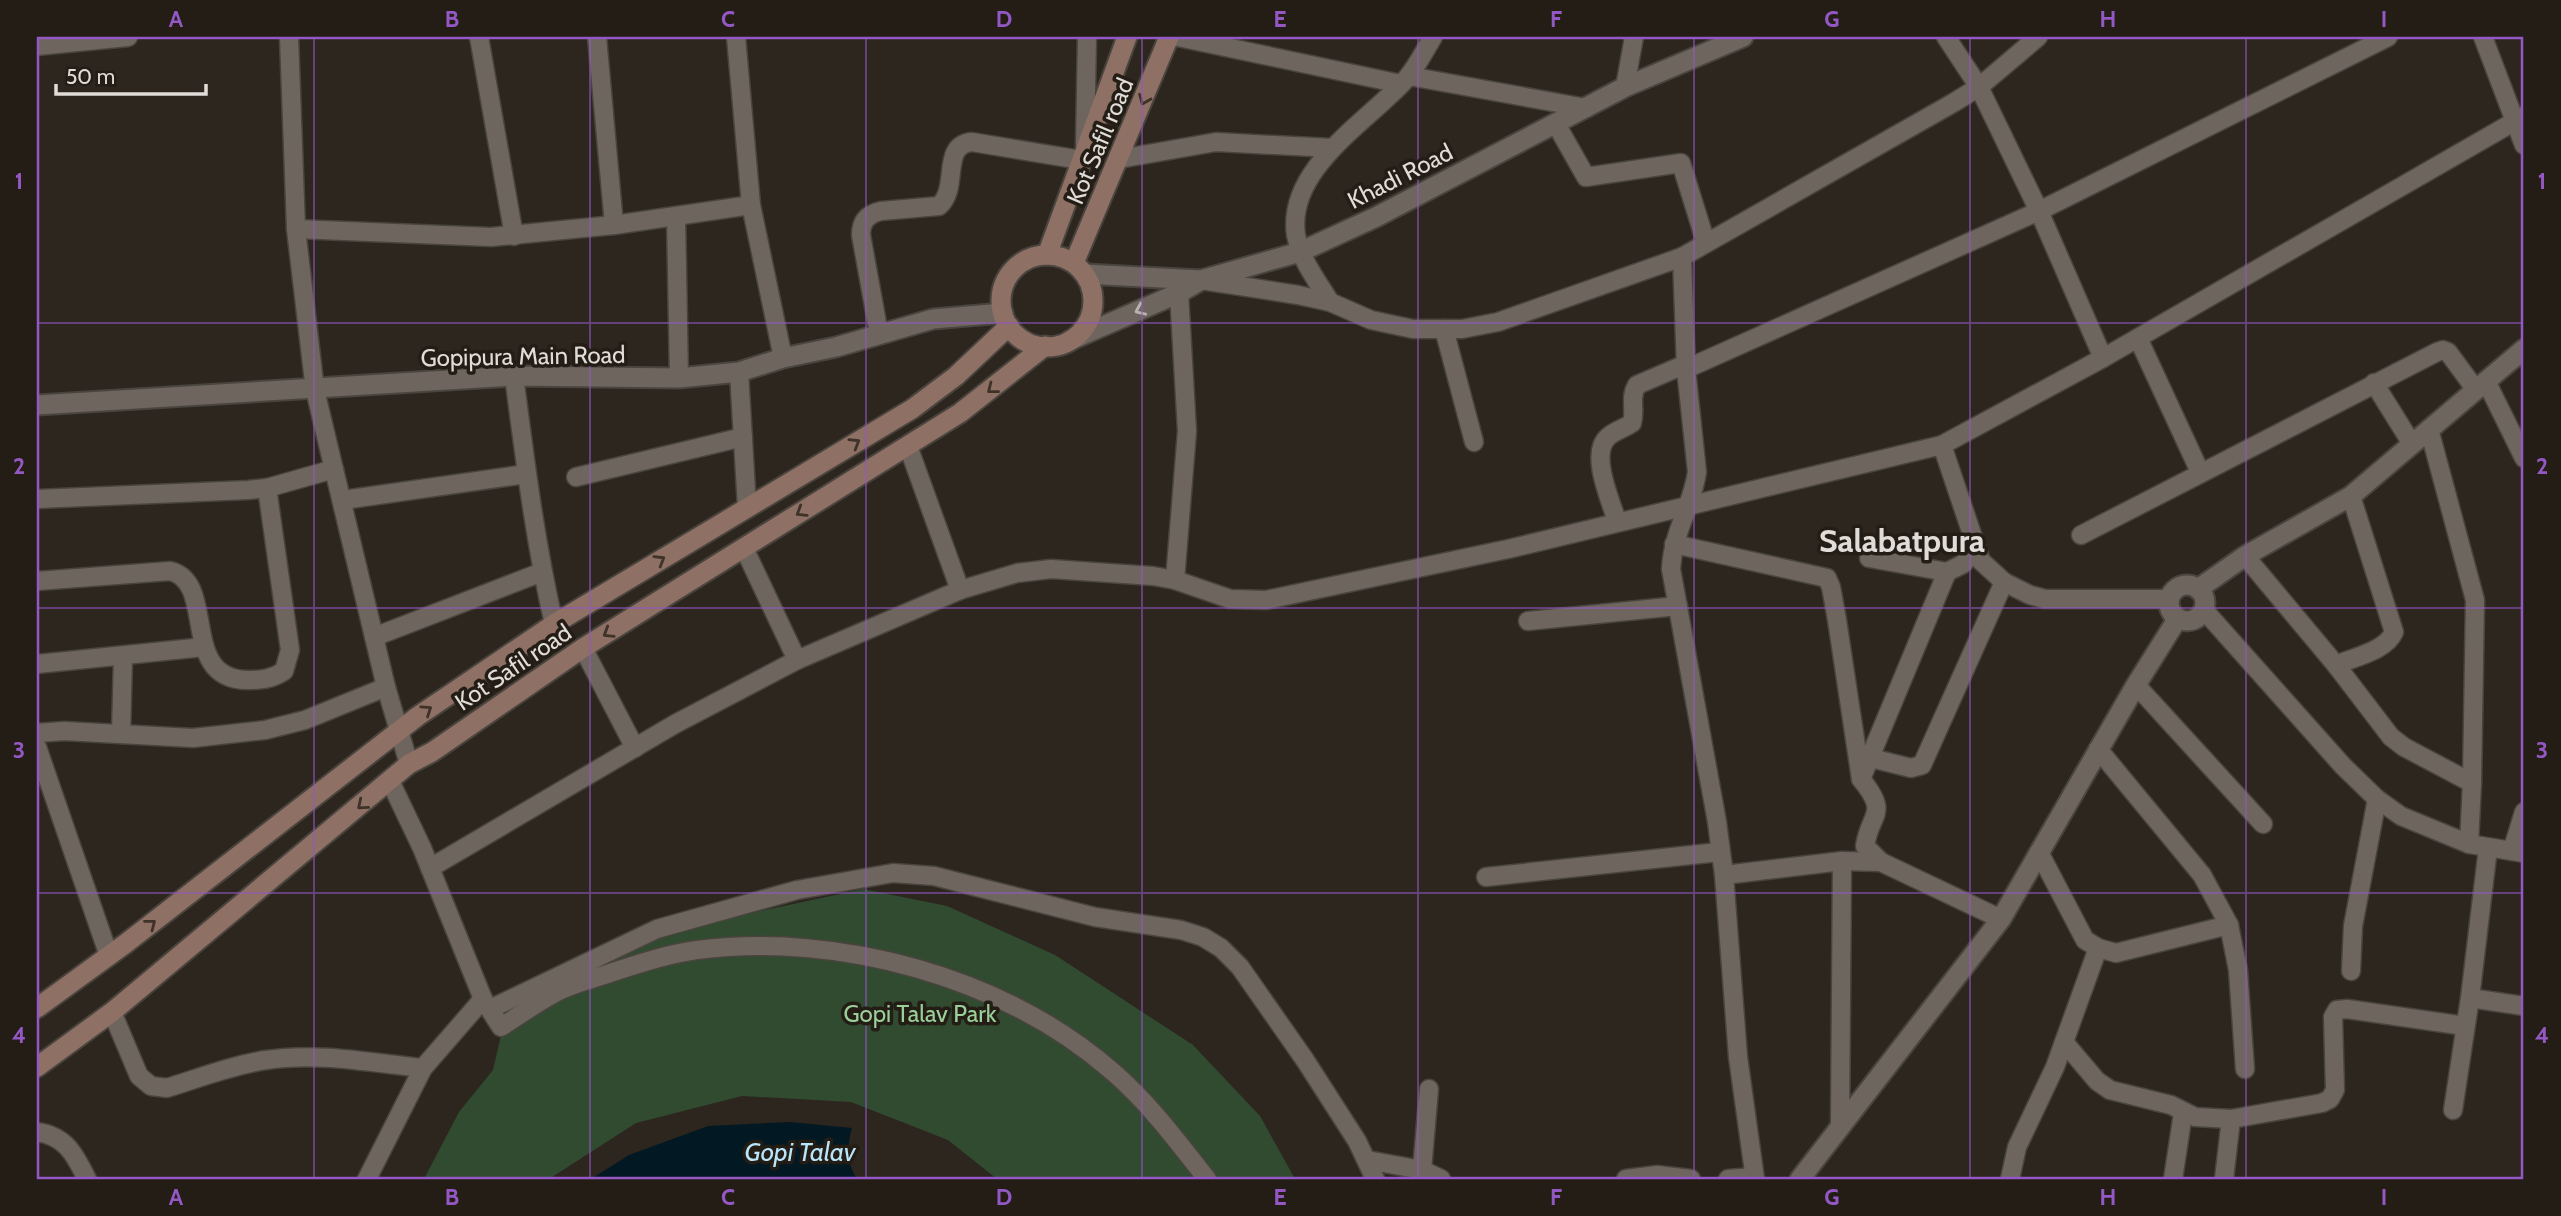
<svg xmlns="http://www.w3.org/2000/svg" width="2561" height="1216" viewBox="0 0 2561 1216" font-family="Cabin,sans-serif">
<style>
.green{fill:#314b31}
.water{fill:#021923}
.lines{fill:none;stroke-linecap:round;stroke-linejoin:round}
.minor-casing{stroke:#4a443e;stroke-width:21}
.tertiary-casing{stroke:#4a443e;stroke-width:23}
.secondary-casing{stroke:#4a443e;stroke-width:23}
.minor{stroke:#6e665e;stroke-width:18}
.tertiary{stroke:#6e665e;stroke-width:19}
.secondary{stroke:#8f7065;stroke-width:19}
.oneway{stroke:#3e3229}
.oneway2{stroke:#b8b3ad}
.grid{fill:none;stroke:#9458c5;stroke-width:2;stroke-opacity:0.55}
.labels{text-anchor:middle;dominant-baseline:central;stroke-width:7;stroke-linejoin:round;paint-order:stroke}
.street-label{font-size:24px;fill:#e0dcd7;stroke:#231d15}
.park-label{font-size:24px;fill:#9acf9a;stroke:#231d15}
.water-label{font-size:26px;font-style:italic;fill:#bae6fc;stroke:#231d15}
.district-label{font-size:32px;font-weight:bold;fill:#e0dcd7;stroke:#231d15}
.neatline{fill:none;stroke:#9458c5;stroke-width:2.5}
.grid-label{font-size:23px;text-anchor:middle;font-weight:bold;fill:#9458c5}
</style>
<rect width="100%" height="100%" fill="#2c261f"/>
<path class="green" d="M 863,889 L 947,906 L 1055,955 L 1193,1045 L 1260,1116 L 1295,1179 L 997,1179 L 948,1140 L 851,1102 L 742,1096 L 636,1123 L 549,1179 L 424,1179 L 459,1112 L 493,1070 L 509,1001 L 673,930 Z"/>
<path class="water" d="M 790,1122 L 852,1128 C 847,1146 846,1162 857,1179 L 591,1179 L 629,1155 L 708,1126 Z"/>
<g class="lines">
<g class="minor-casing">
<g id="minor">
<path d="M 289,37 L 296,229 L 315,390 L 386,687 L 409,764"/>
<path d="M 479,37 L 514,236"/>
<path d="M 597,37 L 614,225"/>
<path d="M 736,37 L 751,205 L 783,358"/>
<path d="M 1178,37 L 1401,84"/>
<path d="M 1946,37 L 1979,87 L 2039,211 L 2103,358"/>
<path d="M 2483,37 L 2524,145"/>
<path d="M 37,46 L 128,37"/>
<path d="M 1409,76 L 1586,108"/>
<path d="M 1625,87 L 1634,37"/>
<path d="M 1556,124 L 1586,177 L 1681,163 L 1706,243"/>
<path d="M 1085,145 L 1087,37"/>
<path d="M 1119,159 L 1216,142 L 1332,148"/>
<path d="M 676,216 L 679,378"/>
<path d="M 296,229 L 491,237 L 614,225 L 751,205"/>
<path d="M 1682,257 L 1953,103 L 1979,87 L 2038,37"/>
<path d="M 1201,280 L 1298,295 L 1330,302 L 1371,320 L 1413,329 L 1462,329 L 1498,322 L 1682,257 L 1686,369 L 1697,472 C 1692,507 1673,531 1671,569 L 1717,822 L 1724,875 L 1738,1057 L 1755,1179"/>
<path d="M 1330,302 C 1318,282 1300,259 1296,235 C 1286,168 1369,121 1407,78 C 1417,66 1425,50 1433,37"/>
<path d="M 1444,329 L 1474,442"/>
<path d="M 879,334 L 861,235 C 861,221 868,214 881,211 L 939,206 C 960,188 940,145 972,142 L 1081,160"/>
<path d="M 2138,338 L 2200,472"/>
<path d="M 1686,369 L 2039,211 L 2388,37"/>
<path d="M 739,372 L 747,508"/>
<path d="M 514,376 C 525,460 535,542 554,624"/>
<path d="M 2486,381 L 2524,458"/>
<path d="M 2374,383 L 2412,444"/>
<path d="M 2429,429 L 2475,600 L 2472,783 L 2469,844"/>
<path d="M 1942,445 L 1981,561 L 2004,582 L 2030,595 L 2045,599 L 2170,599"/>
<path d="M 908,446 L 960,590"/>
<path d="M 576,477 L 743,437"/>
<path d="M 37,499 L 248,490 L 267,488 L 334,469"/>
<path d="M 343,500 L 526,474"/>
<path d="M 1617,521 C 1611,502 1589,453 1608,437 C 1614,431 1625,428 1632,423 C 1636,409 1629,398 1637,385 L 1686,364"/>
<path d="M 2081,535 L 2437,352 L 2443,350 L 2448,352 L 2476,390"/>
<path d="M 1674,544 L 1827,578 L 1831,587 L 1837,620 L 1861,779 C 1890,815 1870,812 1865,846 L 1881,862"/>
<path d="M 744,548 L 797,660"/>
<path d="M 2245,556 L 2336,665 L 2391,737 L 2404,747 L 2472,783"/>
<path d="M 1869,558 L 1947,572"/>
<path d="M 1175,580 L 1187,431 L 1179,293"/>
<path d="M 37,581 L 170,571 C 218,582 178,680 248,680 C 262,680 272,679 284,671 L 290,650 L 267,488"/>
<path d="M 2204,610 L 2343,766 L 2377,799 L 2401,816 L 2469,844 L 2524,853"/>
<path d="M 1528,621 L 1678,606"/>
<path d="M 374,637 L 542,572"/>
<path d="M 583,648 L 635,748"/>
<path d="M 37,664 L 204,647"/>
<path d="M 2336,665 C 2354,657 2386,651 2394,632 L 2351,496"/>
<path d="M 2136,685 L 2263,824"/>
<path d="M 37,733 L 64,731 L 193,738 L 265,730 L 305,720 L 386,687"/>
<path d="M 121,734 L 123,657"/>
<path d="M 37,747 L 109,956"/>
<path d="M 2098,749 L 2202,875 L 2229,925 L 2238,970 L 2245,1069"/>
<path d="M 1871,758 L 1911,768 L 1922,765 L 2004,582"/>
<path d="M 1861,779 L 1947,572 L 1963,564 L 1976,548"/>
<path d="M 390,781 L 422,848 L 483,999 L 501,1027 C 520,1015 539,1001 559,991 C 575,983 593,979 610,973 C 638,964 667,954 697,950 C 839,932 1004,977 1113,1072 C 1149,1103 1178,1142 1207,1179"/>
<path d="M 2512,851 L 2524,812"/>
<path d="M 2039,852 L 2085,940 L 2098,948 L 2116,953 L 2229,925"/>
<path d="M 430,868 L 675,724 L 797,660 L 960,590 L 1017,573 L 1051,569 L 1153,576 L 1175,580 L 1230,599 L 1266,600 L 1508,549 L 1942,445 L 2103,358 L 2524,116"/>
<path d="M 1724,875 L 1842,861 L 1881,862 L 2001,919"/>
<path d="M 1486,877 L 1719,852"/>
<path d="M 2351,971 L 2353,926 L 2377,799"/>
<path d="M 2470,998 L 2524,1006"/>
<path d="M 490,1009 L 657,929 L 797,890 L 893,873 L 934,876 L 1095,917 L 1181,930 L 1203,937 L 1221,948 L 1240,967 L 1305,1060 L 1357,1141 L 1375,1179"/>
<path d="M 112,1012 L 139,1076 L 151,1086 L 167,1088 C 199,1078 233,1065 266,1060 C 318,1052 372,1063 423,1068"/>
<path d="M 2064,1042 L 2097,1081 L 2110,1090 L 2171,1105 L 2195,1117 L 2231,1119 L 2322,1103 L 2330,1099 L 2335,1090 L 2333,1017 L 2337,1010 L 2347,1009 L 2465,1026"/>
<path d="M 2453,1110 L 2470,998 L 2488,848"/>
<path d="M 1840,1128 L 1842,861"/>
<path d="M 37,1132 C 66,1136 75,1155 87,1179"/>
<path d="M 1367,1160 L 1422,1170 L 1441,1179"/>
<path d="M 1422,1170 L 1429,1089"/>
<path d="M 367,1179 L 423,1068 L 483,999"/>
<path d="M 1626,1179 L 1657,1175 L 1691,1179"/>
<path d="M 1728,1179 L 1754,1177"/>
<path d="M 2010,1179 L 2017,1147 L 2055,1067 L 2098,948"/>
<path d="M 2173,1179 L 2183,1113"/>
<path d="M 2224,1179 L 2231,1119"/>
</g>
</g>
<g class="tertiary-casing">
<g id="tertiary">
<path d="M 1085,274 L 1200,280"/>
<path d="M 1071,340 L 1179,293 L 1201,280 L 1300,252 L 1376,217 L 1625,87 L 1743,37"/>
<path d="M 37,405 L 514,376 L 679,378 L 739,372 L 783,358 L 836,347 L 933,319 L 1003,313"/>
<circle cx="2187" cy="603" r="18"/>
<path d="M 2198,589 L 2245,556 L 2351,496 L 2524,349"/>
<path d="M 1800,1179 L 2001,919 L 2136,685 L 2178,618"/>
</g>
</g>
<g class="secondary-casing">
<g id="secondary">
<path d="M 1047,255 L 1127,37"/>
<circle cx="1047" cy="301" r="46"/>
<path d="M 1074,263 L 1169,37"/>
<path d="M 37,1008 L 125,944 L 418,716 L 554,624 L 912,409 L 956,376 L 1009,326"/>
<path d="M 37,1067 L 112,1012 L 409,764 L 432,752 L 583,648 L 960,413 L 1045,346"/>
</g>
</g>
<use href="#minor" class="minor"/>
<use href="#tertiary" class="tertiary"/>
<use href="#secondary" class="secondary"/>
</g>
<defs><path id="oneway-chevron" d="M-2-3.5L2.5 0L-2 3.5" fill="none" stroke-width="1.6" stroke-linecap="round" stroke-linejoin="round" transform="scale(1.75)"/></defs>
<g class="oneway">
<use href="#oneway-chevron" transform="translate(1144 100) rotate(112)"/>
<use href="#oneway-chevron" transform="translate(992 389) rotate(142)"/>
<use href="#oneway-chevron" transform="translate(855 443) rotate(-31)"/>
<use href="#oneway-chevron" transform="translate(801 512) rotate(148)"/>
<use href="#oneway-chevron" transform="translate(660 560) rotate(-31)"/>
<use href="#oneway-chevron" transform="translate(608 633) rotate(148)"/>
<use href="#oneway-chevron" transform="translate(427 710) rotate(-34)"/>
<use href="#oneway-chevron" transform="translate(362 805) rotate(140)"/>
<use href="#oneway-chevron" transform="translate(151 924) rotate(-38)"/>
</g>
<use class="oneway2" href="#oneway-chevron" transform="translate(1140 310) rotate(156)"/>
<path class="grid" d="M 314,37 L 314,1179M 590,37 L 590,1179M 866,37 L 866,1179M 1142,37 L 1142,1179M 1418,37 L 1418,1179M 1694,37 L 1694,1179M 1970,37 L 1970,1179M 2246,37 L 2246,1179M 37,323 L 2524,323M 37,608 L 2524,608M 37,893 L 2524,893"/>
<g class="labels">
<g class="street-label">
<text transform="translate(1100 141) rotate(-67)">Kot Safil road</text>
<text transform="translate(1400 176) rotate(-27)">Khadi Road</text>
<text transform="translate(523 356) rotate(-1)">Gopipura Main Road</text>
<text transform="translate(513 667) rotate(-34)">Kot Safil road</text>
</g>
<g class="park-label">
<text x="920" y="1013">Gopi Talav Park</text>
</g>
<g class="water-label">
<text x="800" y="1152">Gopi Talav</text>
</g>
<g class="district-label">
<text x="1902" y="540">Salabatpura</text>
</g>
</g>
<rect width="2561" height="1216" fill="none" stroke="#231d15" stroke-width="77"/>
<path d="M56 84v10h150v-10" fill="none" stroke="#e0dcd7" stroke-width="3.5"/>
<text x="66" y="84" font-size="21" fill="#e0dcd7" stroke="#231d15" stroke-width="5" paint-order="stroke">50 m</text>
<rect x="38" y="38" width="2484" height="1140" class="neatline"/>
<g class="grid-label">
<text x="176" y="27">A</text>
<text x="452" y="27">B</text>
<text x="728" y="27">C</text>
<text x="1004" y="27">D</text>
<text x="1280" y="27">E</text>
<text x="1556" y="27">F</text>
<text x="1832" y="27">G</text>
<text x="2108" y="27">H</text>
<text x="2384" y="27">I</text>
<text x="19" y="189">1</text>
<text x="2542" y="189">1</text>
<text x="19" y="474">2</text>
<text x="2542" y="474">2</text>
<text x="19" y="758">3</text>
<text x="2542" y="758">3</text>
<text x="19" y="1043">4</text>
<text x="2542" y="1043">4</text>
<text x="176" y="1205">A</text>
<text x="452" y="1205">B</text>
<text x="728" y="1205">C</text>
<text x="1004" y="1205">D</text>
<text x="1280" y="1205">E</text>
<text x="1556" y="1205">F</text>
<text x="1832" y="1205">G</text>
<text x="2108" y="1205">H</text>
<text x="2384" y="1205">I</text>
</g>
</svg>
